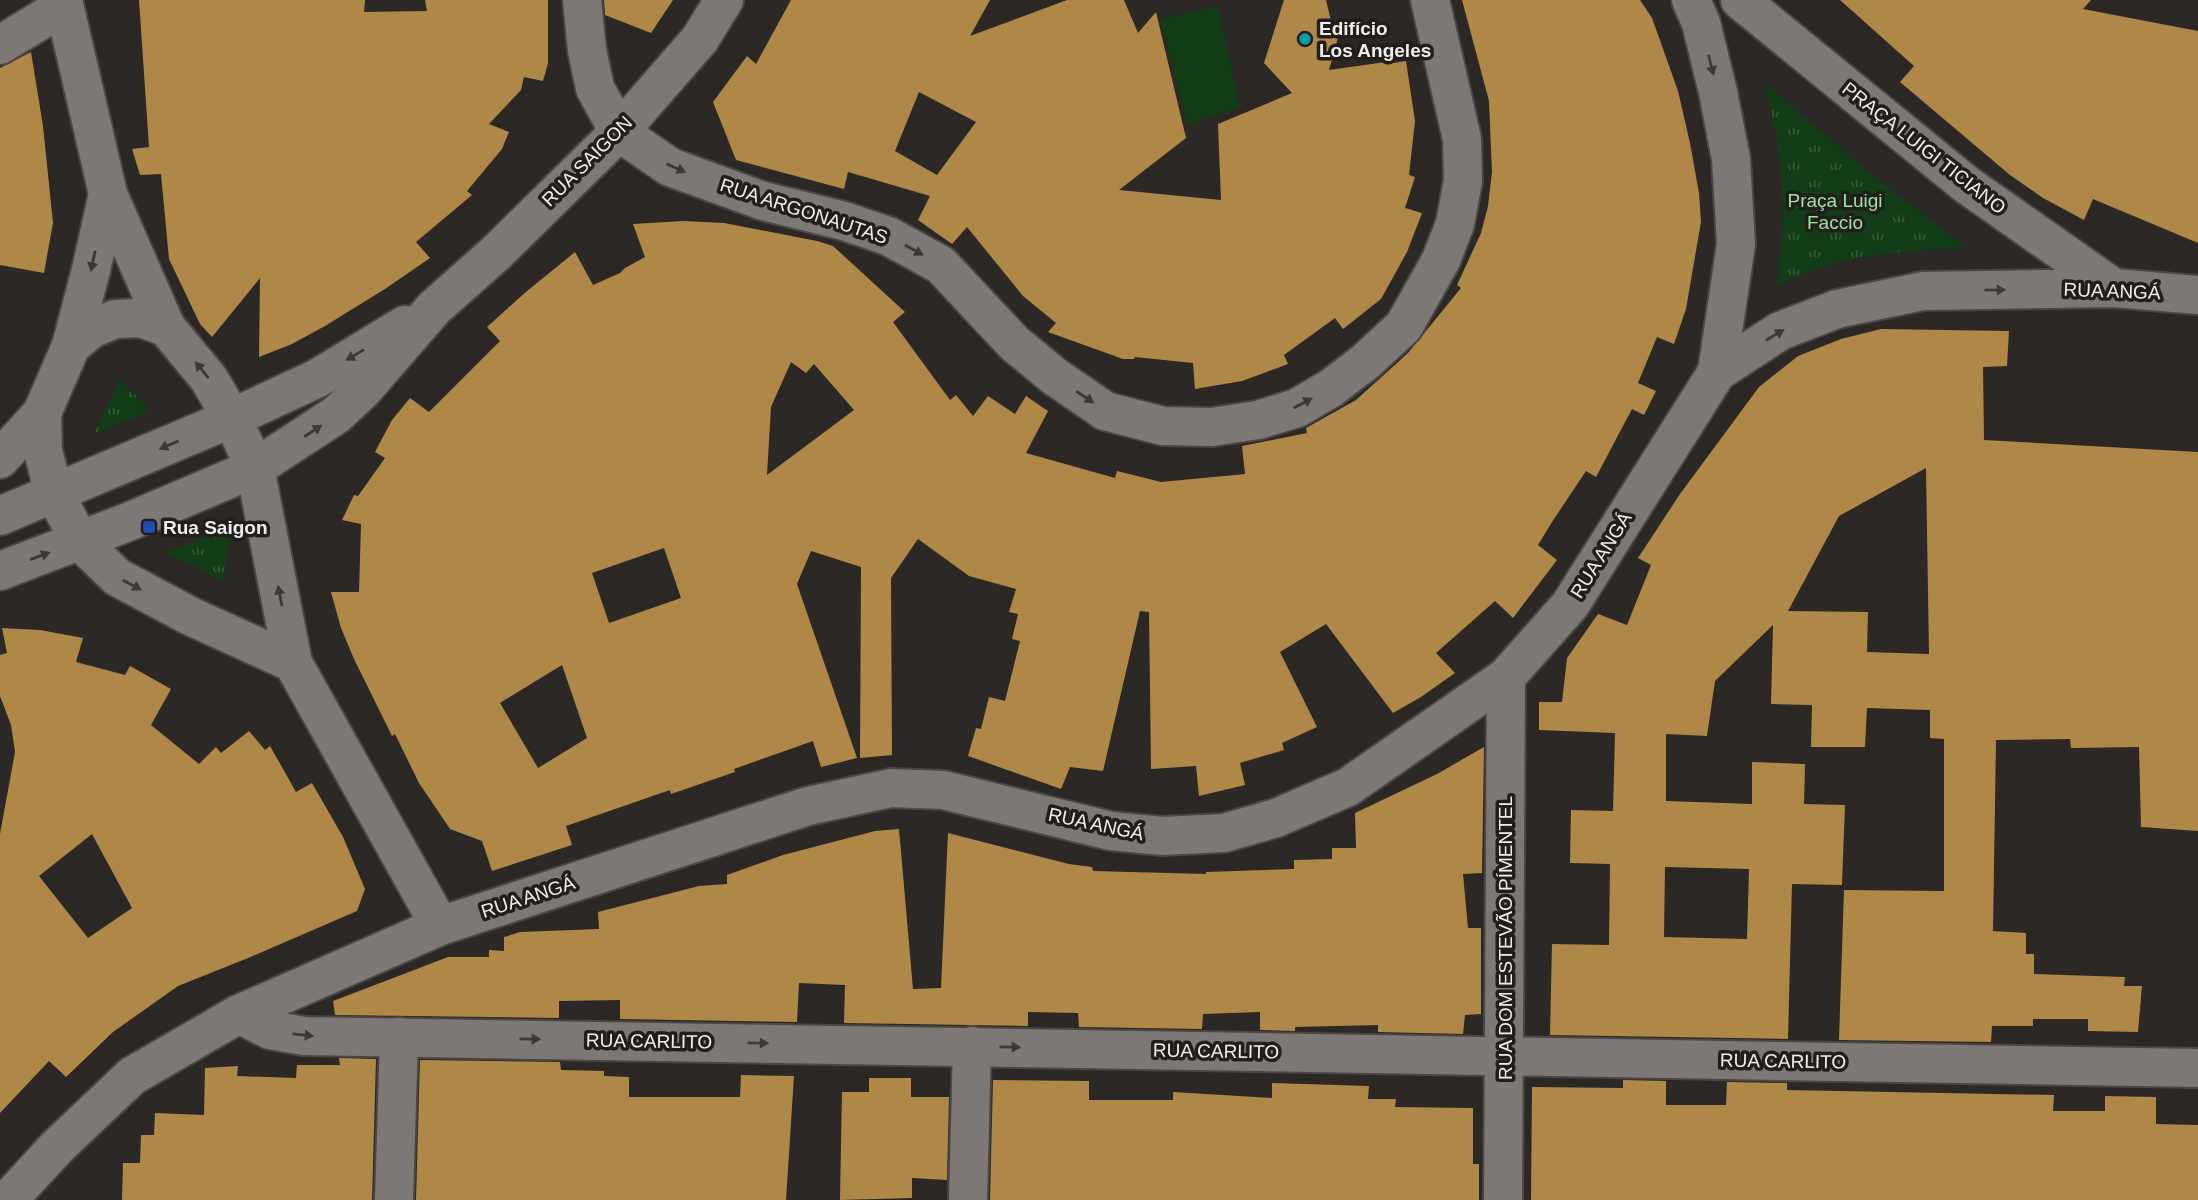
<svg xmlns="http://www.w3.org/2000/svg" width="2198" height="1200" viewBox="0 0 2198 1200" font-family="Helvetica,sans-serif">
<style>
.grass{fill:url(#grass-tufts)}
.pitch{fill:#123d16}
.building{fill:#af8848;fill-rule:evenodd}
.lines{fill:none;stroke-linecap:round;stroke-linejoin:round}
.minor-casing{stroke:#494644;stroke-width:42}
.minor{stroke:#7d7876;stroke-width:38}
.oneway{fill:#3d3937}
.culture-dot{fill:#0f9aa8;stroke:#221e1c;stroke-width:2.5}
.transit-dot{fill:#1a4fb4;stroke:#221e1c;stroke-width:2.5}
.labels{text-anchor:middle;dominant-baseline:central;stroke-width:7;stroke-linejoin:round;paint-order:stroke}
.poi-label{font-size:19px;font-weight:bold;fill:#f0eeec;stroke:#221e1c;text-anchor:start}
.street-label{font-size:19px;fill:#f0eeec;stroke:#221e1c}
.park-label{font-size:19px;fill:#9be69d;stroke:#221e1c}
</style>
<defs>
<pattern id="grass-tufts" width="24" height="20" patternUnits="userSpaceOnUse" patternTransform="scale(1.75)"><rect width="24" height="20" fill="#123d16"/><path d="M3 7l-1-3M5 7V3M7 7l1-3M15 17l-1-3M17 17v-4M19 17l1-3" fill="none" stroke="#355938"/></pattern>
</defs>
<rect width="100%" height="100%" fill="#2b2826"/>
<g class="grass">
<path d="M 1764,82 L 1862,167 L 1966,248 C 1903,249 1834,256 1777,286 C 1788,215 1783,152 1764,82 Z"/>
<path d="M 120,379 L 150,411 L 94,434 Z"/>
<path d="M 233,525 L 222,582 L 190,564 L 163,554 Z"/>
</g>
<path class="pitch" d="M 1218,6 L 1240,107 L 1187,125 L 1160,19 Z"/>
<g class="building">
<path d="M 139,0 L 365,0 L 364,12 L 427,11 L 425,0 L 548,0 L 548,63 L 543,81 L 524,77 L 521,90 L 489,124 L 509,132 L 502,149 L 467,191 L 472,195 L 416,242 L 430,258 L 385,289 L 325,326 L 292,344 L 259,357 L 260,278 L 212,337 L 200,324 L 169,259 L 161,174 L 140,175 L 132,149 L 149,147 Z"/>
<path d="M 604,0 L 673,0 L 651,33 L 605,15 Z"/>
<path d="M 791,0 L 990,0 L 970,36 L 1067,0 L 1124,0 L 1138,33 L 1156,12 L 1186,138 L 1119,190 L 1221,200 L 1218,124 L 1292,93 L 1264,63 L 1284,0 L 1326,0 L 1331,21 L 1339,34 L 1329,70 L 1393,61 L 1393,63 L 1406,61 L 1415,121 L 1409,175 L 1415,177 L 1405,208 L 1422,213 L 1407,252 L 1381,299 L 1343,329 L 1335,318 L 1284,355 L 1288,364 L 1242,381 L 1195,389 L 1193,363 L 1135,357 L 1134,359 L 1123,359 L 1048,332 L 1056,323 L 1023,296 L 967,227 L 952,244 L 918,220 L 930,196 L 848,172 L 844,189 L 736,160 L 713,102 L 747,56 L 756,64 ZM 919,92 L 976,122 L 937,175 L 895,151 Z"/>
<path d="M 1462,0 L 1640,0 L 1652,18 L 1678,91 L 1690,143 L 1699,193 L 1701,222 L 1686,309 L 1674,344 L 1657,337 L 1638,383 L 1656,391 L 1644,415 L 1632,409 L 1596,477 L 1586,471 L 1552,522 L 1538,545 L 1557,560 L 1513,618 L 1495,601 L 1436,653 L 1455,673 L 1421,697 L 1393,713 L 1326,624 L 1280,652 L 1317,727 L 1282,743 L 1284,750 L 1240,763 L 1245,785 L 1199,796 L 1196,766 L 1151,769 L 1149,612 L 1140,611 L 1103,771 L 1070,767 L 1061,789 L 968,756 L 976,728 L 981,729 L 989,697 L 1005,701 L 1020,641 L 1012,639 L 1018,614 L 1009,612 L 1016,589 L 969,576 L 918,539 L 891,578 L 892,755 L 860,758 L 861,567 L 811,551 L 797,584 L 857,758 L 821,767 L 813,741 L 734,769 L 735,772 L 671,794 L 670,790 L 566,826 L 572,845 L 492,871 L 482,841 L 450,829 L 419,783 L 395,734 L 392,736 L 354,659 L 341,628 L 331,592 L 359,592 L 361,524 L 342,520 L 354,495 L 358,496 L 385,458 L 375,452 L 392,420 L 410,398 L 429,412 L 500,341 L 487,327 L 527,291 L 575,252 L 593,285 L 620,273 L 625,268 L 645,257 L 633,224 L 683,221 L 724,223 L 817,241 L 833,246 L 905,312 L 893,322 L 950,400 L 956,395 L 973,416 L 988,396 L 1015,414 L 1026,396 L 1048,411 L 1026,453 L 1115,478 L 1117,471 L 1161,482 L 1245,474 L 1242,446 L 1307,433 L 1306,428 L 1356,400 L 1408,353 L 1461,288 L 1457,285 L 1481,233 L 1488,206 L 1492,172 L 1489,101 ZM 791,362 L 806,373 L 814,364 L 854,410 L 767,475 L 771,407 ZM 664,548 L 681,598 L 609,623 L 592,573 ZM 562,665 L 587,738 L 538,768 L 500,703 Z"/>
<path d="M 1840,0 L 2091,0 L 2083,9 L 2198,31 L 2198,243 L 2093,199 L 2084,220 L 2043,198 L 2010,175 L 1900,82 L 1914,66 Z"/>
<path d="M 31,52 L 43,126 L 53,223 L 44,273 L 0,265 L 0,68 Z"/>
<path d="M 1881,329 L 2009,331 L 2007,366 L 1983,367 L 1984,440 L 2198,452 L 2198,831 L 2141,827 L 2139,747 L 2071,748 L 2070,739 L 1996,740 L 1993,931 L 2026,933 L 2026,954 L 2034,954 L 2034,974 L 2125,977 L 2124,986 L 2142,986 L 2138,1032 L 2088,1031 L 2088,1019 L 2033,1019 L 2033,1026 L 1992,1026 L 1991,1042 L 1839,1040 L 1844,890 L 1944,891 L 1944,739 L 1930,738 L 1930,710 L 1867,708 L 1865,747 L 1811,747 L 1812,705 L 1771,704 L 1773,625 L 1715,681 L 1707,736 L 1666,734 L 1666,801 L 1752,804 L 1752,762 L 1805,764 L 1804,804 L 1845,805 L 1842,885 L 1792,884 L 1788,1039 L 1550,1035 L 1552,944 L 1609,945 L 1610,864 L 1570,863 L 1571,810 L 1613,811 L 1615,733 L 1539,730 L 1539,702 L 1562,702 L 1567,658 L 1598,614 L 1627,625 L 1651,565 L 1638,558 L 1680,494 L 1759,387 L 1798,356 L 1841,339 ZM 1926,468 L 1929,654 L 1867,652 L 1868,612 L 1788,611 L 1839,516 ZM 1665,867 L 1749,869 L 1747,939 L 1664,937 Z"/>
<path d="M 2,628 L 40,630 L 83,638 L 76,662 L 125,675 L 130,666 L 171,689 L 151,725 L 199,764 L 216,747 L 221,753 L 249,731 L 265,750 L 270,746 L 296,792 L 312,783 L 343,837 L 365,889 L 357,911 L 248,958 L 178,986 L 113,1032 L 66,1077 L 49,1061 L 0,1113 L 0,834 L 15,752 L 11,725 L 0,696 L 0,655 L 7,653 ZM 92,834 L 132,908 L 88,938 L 39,876 Z"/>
<path d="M 1484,747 L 1482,873 L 1463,874 L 1468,928 L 1481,928 L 1481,1014 L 1465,1015 L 1463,1034 L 1378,1032 L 1378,1025 L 1295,1027 L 1295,1031 L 1260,1030 L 1260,1012 L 1203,1014 L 1202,1029 L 1079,1027 L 1078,1013 L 1028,1012 L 1028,1026 L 844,1023 L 845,985 L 799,983 L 797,1022 L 620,1019 L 620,1000 L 559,1001 L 559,1018 L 335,1015 L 333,1001 L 448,957 L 489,957 L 489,950 L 504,951 L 504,937 L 520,932 L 599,929 L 598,912 L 699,886 L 727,884 L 727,875 L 783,855 L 875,831 L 899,829 L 913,989 L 941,988 L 948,833 L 1069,864 L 1092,867 L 1093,871 L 1206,874 L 1206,872 L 1294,869 L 1294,860 L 1332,859 L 1332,848 L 1356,848 L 1355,813 L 1437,774 Z"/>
<path d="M 339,1058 L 376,1059 L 372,1200 L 122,1200 L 123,1163 L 140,1163 L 141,1135 L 154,1135 L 155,1113 L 204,1115 L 205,1068 L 238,1066 L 237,1076 L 296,1078 L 297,1065 L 340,1065 Z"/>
<path d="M 420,1060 L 560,1062 L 561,1070 L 604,1071 L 604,1076 L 629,1077 L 629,1097 L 740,1097 L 741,1075 L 794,1076 L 786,1200 L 416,1200 Z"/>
<path d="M 869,1078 L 911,1078 L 911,1097 L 949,1097 L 947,1180 L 912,1178 L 912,1198 L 840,1200 L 842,1092 L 869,1092 Z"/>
<path d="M 993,1080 L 1089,1081 L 1089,1100 L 1173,1100 L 1173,1092 L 1272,1098 L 1272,1083 L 1369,1086 L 1368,1099 L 1396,1099 L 1395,1107 L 1473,1108 L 1473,1164 L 1479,1164 L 1479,1200 L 990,1200 Z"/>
<path d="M 1623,1080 L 1666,1081 L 1666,1105 L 1726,1105 L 1727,1082 L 1787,1083 L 1787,1090 L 2054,1095 L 2053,1111 L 2105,1111 L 2105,1096 L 2156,1097 L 2156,1124 L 2198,1125 L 2198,1200 L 1531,1200 L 1532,1087 L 1623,1088 Z"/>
</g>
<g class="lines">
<g class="minor-casing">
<g id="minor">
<path d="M 63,0 L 108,194 L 166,327"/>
<path d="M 582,0 L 587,50 L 595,88 L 619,132 L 670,167 L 763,201 L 844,221 L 888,236 L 941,265 L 1014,343 L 1054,376 L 1105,411 L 1163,426 L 1212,427 L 1258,420 L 1297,408 L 1331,388 L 1365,362 L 1404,326 L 1441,260 L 1455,224 L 1463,181 L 1462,139 L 1430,0"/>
<path d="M 1691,0 L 1701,23 L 1718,92 L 1731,159 L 1736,244 L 1717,372"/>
<path d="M 1740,0 L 1967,185 L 2114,288"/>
<path d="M 0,45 L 64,6"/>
<path d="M 71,346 L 91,270 L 108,194"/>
<path d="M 0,459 L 42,413"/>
<path d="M 0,516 L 232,418 L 318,378 L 405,325"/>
<path d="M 0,571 L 128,522 L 255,468 L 336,415 L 363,390 L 434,308 L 496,253 L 619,132 L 700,39 L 724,0"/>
<path d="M 293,663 L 190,616 L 117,577 L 80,541 L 54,493 L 43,451 L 42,413 L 71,346 L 91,329 L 115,319 L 141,318 L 166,327 L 209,379 L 232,418 L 255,468 L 293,663 L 440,926"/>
<path d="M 239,1014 L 270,1030 L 304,1036 L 2198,1068"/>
<path d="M 8,1200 L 57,1147 L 132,1076 L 239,1014 L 440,926 L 808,806 L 891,788 L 943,790 L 1111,831 L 1162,836 L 1224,833 L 1276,818 L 1348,787 L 1506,677 L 1570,605 L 1717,372 L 1780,331 L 1837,309 L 1923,291 L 2114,288 L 2198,295"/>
<path d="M 394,1200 L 399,1037"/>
<path d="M 968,1200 L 972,1046"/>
<path d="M 1503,1200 L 1506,677"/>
</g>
</g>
<use href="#minor" class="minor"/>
</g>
<defs><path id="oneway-solid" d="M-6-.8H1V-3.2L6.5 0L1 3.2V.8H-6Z" transform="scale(1.75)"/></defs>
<g class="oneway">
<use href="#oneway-solid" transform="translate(1711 65) rotate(76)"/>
<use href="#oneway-solid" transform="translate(676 168) rotate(24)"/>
<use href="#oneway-solid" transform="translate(914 250) rotate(29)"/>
<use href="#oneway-solid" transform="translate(93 261) rotate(102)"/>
<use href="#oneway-solid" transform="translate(1995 290) rotate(-1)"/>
<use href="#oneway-solid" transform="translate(1775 335) rotate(-30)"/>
<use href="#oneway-solid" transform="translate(355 355) rotate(149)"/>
<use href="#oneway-solid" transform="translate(202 370) rotate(-129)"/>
<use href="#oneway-solid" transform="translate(1085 397) rotate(34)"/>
<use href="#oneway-solid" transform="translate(1303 403) rotate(-28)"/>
<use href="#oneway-solid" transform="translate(313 431) rotate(-33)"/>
<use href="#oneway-solid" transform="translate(169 445) rotate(157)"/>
<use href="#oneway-solid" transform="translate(40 556) rotate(-20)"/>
<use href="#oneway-solid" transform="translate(132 585) rotate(28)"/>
<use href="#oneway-solid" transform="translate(280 596) rotate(-101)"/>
<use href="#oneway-solid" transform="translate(303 1035) rotate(6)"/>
<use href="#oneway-solid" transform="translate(530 1039) rotate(1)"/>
<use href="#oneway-solid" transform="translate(758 1043) rotate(1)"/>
<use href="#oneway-solid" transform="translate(1010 1047) rotate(1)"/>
</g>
<circle class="culture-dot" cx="1305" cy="39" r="7"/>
<rect class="transit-dot" x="142" y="520" width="14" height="14" rx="3.5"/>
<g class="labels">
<g class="poi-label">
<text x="1319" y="28">Edifício<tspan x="1319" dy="22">Los Angeles</tspan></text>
<text x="163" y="527">Rua Saigon</text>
</g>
<g class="street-label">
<text transform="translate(1924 148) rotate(38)">PRAÇA LUIGI TICIANO</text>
<text transform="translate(587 161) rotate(-45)">RUA SAIGON</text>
<text transform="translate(804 211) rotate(18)">RUA ARGONAUTAS</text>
<text transform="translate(2112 291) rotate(2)">RUA ANGÁ</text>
<text transform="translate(1601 555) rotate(-58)">RUA ANGÁ</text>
<text transform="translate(1096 824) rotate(12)">RUA ANGÁ</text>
<text transform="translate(528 897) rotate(-18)">RUA ANGÁ</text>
<text transform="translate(1505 938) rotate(-90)">RUA DOM ESTEVÃO PÍMENTEL</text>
<text transform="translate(649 1041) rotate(1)">RUA CARLITO</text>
<text transform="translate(1216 1051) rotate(1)">RUA CARLITO</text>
<text transform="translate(1783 1061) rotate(1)">RUA CARLITO</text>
</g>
<g class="park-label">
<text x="1835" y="200">Praça Luigi<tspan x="1835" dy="22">Faccio</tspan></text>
</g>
</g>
</svg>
